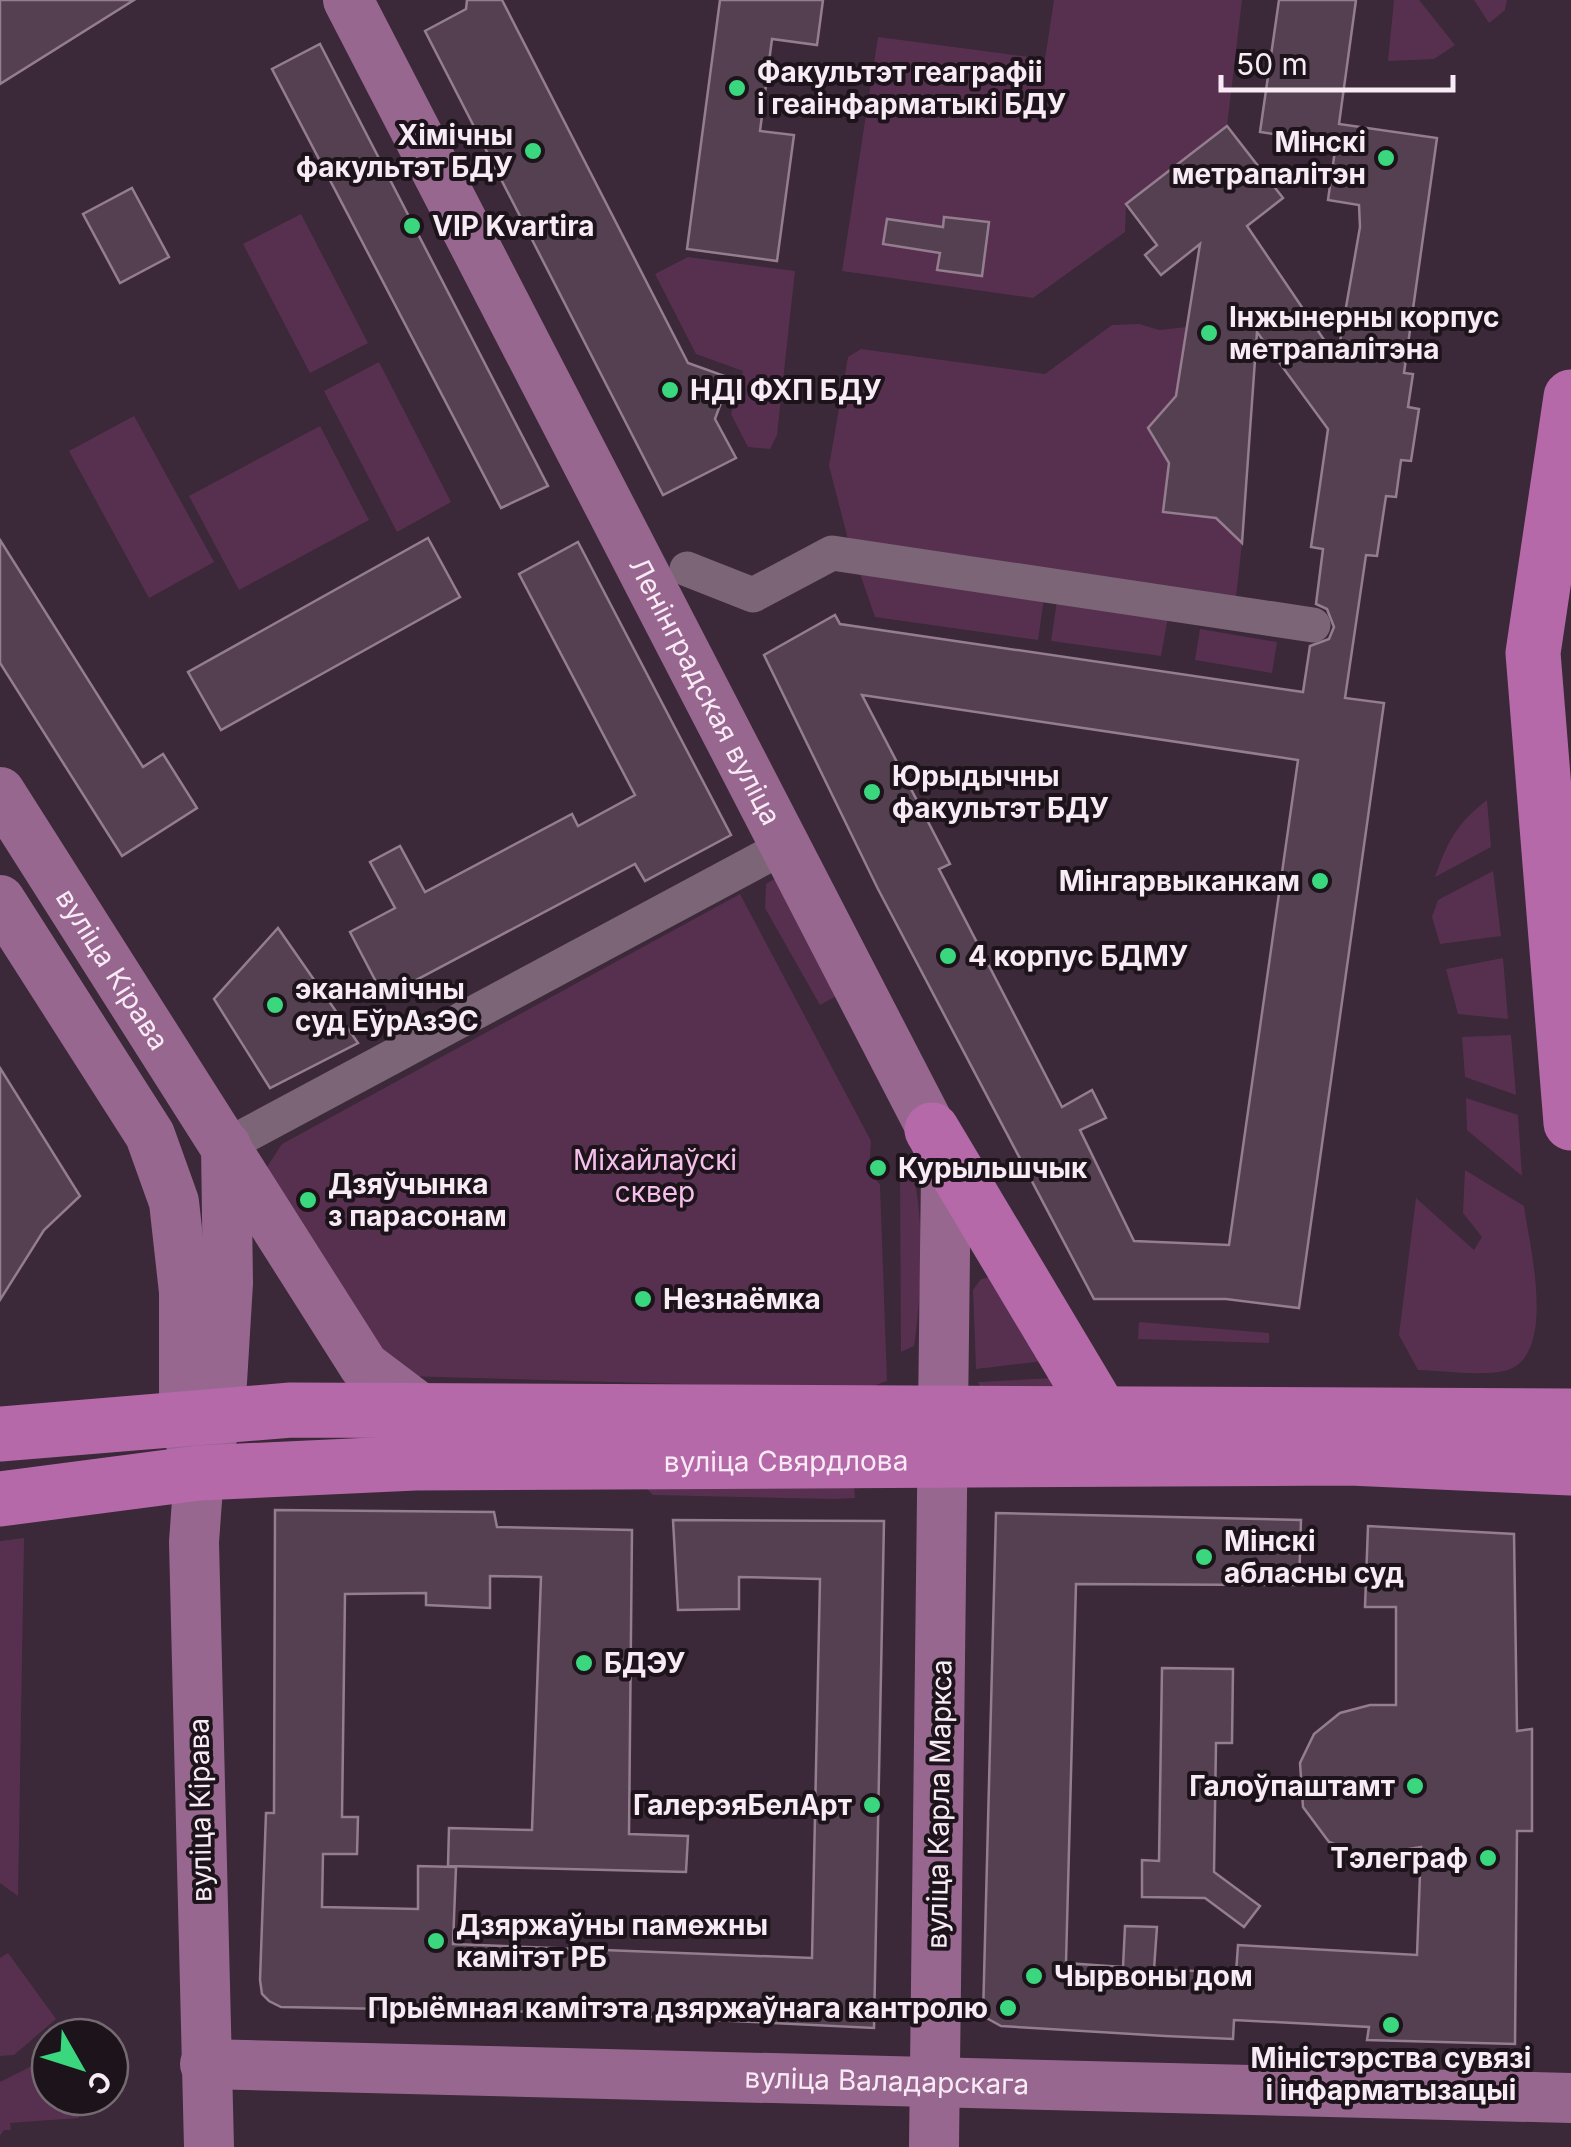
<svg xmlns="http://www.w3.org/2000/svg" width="1571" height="2147" viewBox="0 0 1571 2147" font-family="Inter,sans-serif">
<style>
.green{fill:#573050}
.building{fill:#544050;stroke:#947d8f;stroke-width:2.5;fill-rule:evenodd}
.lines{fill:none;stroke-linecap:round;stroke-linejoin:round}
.street{stroke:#7c6577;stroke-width:35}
.secondary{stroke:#986790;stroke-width:50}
.primary{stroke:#b569a9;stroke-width:55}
.poi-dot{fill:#3bd77f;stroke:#1d141b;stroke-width:4}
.labels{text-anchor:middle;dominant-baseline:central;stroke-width:8;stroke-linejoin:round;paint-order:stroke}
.poi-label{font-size:28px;font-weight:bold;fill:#f8ebf5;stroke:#1d141b;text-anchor:start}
.street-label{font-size:28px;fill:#f8ebf5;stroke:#1d141b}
.park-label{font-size:28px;fill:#f7c0ec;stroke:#1d141b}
</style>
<rect width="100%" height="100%" fill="#3b2838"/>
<g class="green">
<path d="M 1054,0 L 1242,0 L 1227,126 L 1126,204 L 1125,232 L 1033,298 L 842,271 L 878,37 L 1045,59 Z"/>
<path d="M 1394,0 L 1419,0 L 1455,45 L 1434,59 L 1388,61 Z"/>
<path d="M 1474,0 L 1507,0 L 1505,10 L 1489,23 Z"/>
<path d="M 301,214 L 368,343 L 310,373 L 243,244 Z"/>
<path d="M 688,257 L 795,271 L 777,435 L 770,449 L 748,447 L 731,414 L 743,371 L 696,354 L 655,274 Z"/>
<path d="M 1139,324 L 1159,330 L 1187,327 L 1176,396 L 1148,428 L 1169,463 L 1163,511 L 1216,518 L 1242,543 L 1235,606 L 849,543 L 829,466 L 848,357 L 861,349 L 1045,374 L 1112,325 Z"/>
<path d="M 379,362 L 451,502 L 397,532 L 324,391 Z"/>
<path d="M 134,416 L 214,562 L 149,598 L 69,451 Z"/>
<path d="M 320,426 L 369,520 L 239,590 L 189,496 Z"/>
<path d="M 858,568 L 1044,598 L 1038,640 L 875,617 Z"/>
<path d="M 1057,601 L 1168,617 L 1161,656 L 1051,641 Z"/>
<path d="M 1200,629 L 1277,642 L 1272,673 L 1195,660 Z"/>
<path d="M 1487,800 L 1491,847 L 1435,877 C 1447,842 1457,823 1487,800 Z"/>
<path d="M 1493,871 L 1501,936 L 1440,944 L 1432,917 L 1438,900 Z"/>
<path d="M 776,878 L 840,994 L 820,1005 L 765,908 L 766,884 Z"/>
<path d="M 740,894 L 871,1141 L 869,1170 L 880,1185 L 887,1381 L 865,1389 L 403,1376 L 387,1370 L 265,1170 L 282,1144 Z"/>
<path d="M 1503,958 L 1508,1019 L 1458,1014 L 1446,969 Z"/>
<path d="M 1511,1035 L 1516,1095 L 1465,1077 L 1462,1037 Z"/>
<path d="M 1466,1098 L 1518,1115 L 1522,1176 L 1467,1130 Z"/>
<path d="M 909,1158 C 926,1215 922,1288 914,1346 L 901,1352 L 900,1166 Z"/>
<path d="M 1465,1170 L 1524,1206 C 1529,1244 1559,1359 1504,1371 C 1478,1376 1445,1371 1418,1370 L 1399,1335 L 1416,1198 L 1474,1250 L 1482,1237 L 1463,1213 Z"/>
<path d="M 992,1277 L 1044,1361 L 976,1369 L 973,1290 L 981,1279 Z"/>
<path d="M 1139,1322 L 1269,1333 L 1269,1343 L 1138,1339 Z"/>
<path d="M 1055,1378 L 1059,1388 L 982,1390 L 978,1382 Z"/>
<path d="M 854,1485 L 855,1498 L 834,1499 L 653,1495 L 645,1487 Z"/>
<path d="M 24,1538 L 18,1896 L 0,1883 L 0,1541 Z"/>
<path d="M 8,1953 L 56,2019 L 14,2055 L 0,2056 L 0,1958 Z"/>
<path d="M 50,2057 L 50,2097 L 97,2097 L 80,2102 L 79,2118 L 10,2123 L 11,2130 L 4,2130 L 0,2136 L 0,2082 Z"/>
</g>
<g class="building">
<path d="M 0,0 L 134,0 L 0,84 Z"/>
<path d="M 467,0 L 502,0 L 688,363 L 730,378 L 715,419 L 736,458 L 663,495 L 425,31 L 466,9 Z"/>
<path d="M 720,0 L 823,0 L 817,45 L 772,39 L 760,131 L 794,135 L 777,261 L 687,249 Z"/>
<path d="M 1279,0 L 1356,0 L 1339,124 L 1437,138 L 1404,373 L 1413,374 L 1408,407 L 1419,409 L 1411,461 L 1401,460 L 1396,497 L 1386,496 L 1377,556 L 1366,555 L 1345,698 L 1384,703 L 1299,1308 L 1226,1299 L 1094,1299 L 878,889 L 764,655 L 835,615 L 840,624 L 1303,692 L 1310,646 L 1329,639 L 1334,627 L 1327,609 L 1316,604 L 1323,549 L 1311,547 L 1328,429 L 1257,332 L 1242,543 L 1216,518 L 1163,512 L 1169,463 L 1148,428 L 1176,396 L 1200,244 L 1161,275 L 1145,255 L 1157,245 L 1126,204 L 1227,126 L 1283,198 L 1247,226 L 1337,359 L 1360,227 L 1359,205 L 1328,200 L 1336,143 L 1260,132 ZM 862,695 L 1298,760 L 1229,1245 L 1134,1241 L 1080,1130 L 1106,1118 L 1092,1090 L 1062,1107 L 939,869 L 950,864 Z"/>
<path d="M 320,44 L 548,486 L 501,508 L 272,69 Z"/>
<path d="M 132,188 L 169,257 L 120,283 L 83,214 Z"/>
<path d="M 944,217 L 989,222 L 982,276 L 937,270 L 940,253 L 883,244 L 887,219 L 943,227 Z"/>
<path d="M 428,538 L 460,597 L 221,730 L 188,672 Z"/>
<path d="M 0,540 L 143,767 L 163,754 L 197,808 L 122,856 L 0,663 Z"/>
<path d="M 578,542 L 731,835 L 645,881 L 635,864 L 384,997 L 350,932 L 395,908 L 370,862 L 400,846 L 425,892 L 572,814 L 578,826 L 635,795 L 519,574 Z"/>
<path d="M 278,928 L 358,1043 L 270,1088 L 214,999 Z"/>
<path d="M 0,1068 L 80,1196 L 44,1230 L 0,1300 Z"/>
<path d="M 275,1510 L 494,1512 L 497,1527 L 632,1530 L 629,1834 L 688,1836 L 686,1872 L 448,1866 L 449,1828 L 532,1830 L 541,1577 L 490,1576 L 490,1608 L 426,1605 L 426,1593 L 345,1594 L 342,1817 L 358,1817 L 357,1854 L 323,1854 L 322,1907 L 418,1909 L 418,1866 L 456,1867 L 453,1944 L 812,1958 L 820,1579 L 739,1577 L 739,1609 L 678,1610 L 673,1520 L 884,1521 L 874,2028 L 548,2012 L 281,2007 L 269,2001 L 262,1994 L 260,1980 L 266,1813 L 274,1813 Z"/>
<path d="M 996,1513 L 1301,1520 L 1299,1585 L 1076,1584 L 1066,1963 L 1123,1967 L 1125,1926 L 1157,1927 L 1154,1969 L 1236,1973 L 1238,1945 L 1417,1955 L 1421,1847 L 1366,1856 L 1329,1842 L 1303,1807 L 1300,1763 L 1314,1734 L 1340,1713 L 1370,1705 L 1396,1705 L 1396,1607 L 1365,1607 L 1368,1526 L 1514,1534 L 1517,1731 L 1532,1729 L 1532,1831 L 1517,1831 L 1515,2044 L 1367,2040 L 1369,2027 L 1234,2020 L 1233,2039 L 1165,2036 L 1001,2026 L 983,2016 Z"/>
<path d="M 1162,1668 L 1233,1669 L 1232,1743 L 1216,1743 L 1214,1872 L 1260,1906 L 1244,1927 L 1205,1898 L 1142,1897 L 1142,1860 L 1159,1861 Z"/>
</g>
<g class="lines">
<g class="street">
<path d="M 687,569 L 753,595 L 832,553 L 1313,625"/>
<path d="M 226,1146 L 785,846"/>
</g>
<g class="secondary">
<path id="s1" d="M 348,0 L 932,1130 L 946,1172 L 934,2147"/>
<path id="s2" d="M 0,792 L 364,1366 L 421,1409"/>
<path d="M 0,900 L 150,1135 L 174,1202 L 184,1292 L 184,1417 L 194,1455"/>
<path id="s3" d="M 205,2064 L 1571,2098"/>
<path d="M 209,2147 L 194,1542 L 199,1473 L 220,1415 L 228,1283 L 226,1146"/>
</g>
<g class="primary">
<path d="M 1571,397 L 1533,653 L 1571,1123"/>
<path d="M 932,1130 L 1101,1413"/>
<path d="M 0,1434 L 291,1410 L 1571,1416"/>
<path id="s4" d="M 0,1499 L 199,1473 L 415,1463 L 1350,1458 L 1571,1468"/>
</g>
</g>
<g class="poi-dot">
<circle cx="737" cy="88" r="10"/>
<circle cx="533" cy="151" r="10"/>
<circle cx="1386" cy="158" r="10"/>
<circle cx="412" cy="226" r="10"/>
<circle cx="1209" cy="333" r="10"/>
<circle cx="670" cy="390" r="10"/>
<circle cx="872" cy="792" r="10"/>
<circle cx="1320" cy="881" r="10"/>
<circle cx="948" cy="956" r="10"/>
<circle cx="275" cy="1005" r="10"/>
<circle cx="878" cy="1168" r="10"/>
<circle cx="308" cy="1200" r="10"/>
<circle cx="643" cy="1299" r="10"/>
<circle cx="1204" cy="1557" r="10"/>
<circle cx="584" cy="1663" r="10"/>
<circle cx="1415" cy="1786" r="10"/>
<circle cx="872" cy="1805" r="10"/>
<circle cx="1488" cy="1858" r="10"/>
<circle cx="436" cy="1941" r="10"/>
<circle cx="1034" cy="1976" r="10"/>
<circle cx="1008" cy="2008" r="10"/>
<circle cx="1391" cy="2025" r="10"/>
</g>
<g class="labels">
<g class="poi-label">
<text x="757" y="72">Факультэт геаграфіі<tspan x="757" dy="32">і геаінфарматыкі БДУ</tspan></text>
<text x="513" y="135" text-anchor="end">Хімічны<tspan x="513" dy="32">факультэт БДУ</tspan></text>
<text x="1366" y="142" text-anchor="end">Мінскі<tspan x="1366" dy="32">метрапалітэн</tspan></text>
<text x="432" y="226">VIP Kvartira</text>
<text x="1229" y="317">Інжынерны корпус<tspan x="1229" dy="32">метрапалітэна</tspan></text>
<text x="690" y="390">НДІ ФХП БДУ</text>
<text x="892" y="776">Юрыдычны<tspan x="892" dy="32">факультэт БДУ</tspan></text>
<text x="1300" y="881" text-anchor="end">Мінгарвыканкам</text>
<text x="968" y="956">4 корпус БДМУ</text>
<text x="295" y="989">эканамічны<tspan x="295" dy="32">суд ЕўрАзЭС</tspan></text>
<text x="898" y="1168">Курыльшчык</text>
<text x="328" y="1184">Дзяўчынка<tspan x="328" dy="32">з парасонам</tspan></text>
<text x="663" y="1299">Незнаёмка</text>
<text x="1224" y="1541">Мінскі<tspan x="1224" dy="32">абласны суд</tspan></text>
<text x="604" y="1663">БДЭУ</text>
<text x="1395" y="1786" text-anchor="end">Галоўпаштамт</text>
<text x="852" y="1805" text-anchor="end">ГалерэяБелАрт</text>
<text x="1468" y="1858" text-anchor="end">Тэлеграф</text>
<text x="456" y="1925">Дзяржаўны памежны<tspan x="456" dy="32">камітэт РБ</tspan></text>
<text x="1054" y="1976">Чырвоны дом</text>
<text x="988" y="2008" text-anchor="end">Прыёмная камітэта дзяржаўнага кантролю</text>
<text x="1391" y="2058" text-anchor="middle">Міністэрства сувязі<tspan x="1391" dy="32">і інфарматызацыі</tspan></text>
</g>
<g class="street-label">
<text stroke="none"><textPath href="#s1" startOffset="778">Ленінградская вуліца</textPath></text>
<text stroke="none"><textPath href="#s2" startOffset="210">вуліца Кірава</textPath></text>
<text stroke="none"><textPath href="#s4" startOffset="788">вуліца Свярдлова</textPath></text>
<text transform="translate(939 1804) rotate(-89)">вуліца Карла Маркса</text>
<text transform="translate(200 1810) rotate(-91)">вуліца Кірава</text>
<text stroke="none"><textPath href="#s3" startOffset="682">вуліца Валадарскага</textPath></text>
</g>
<g class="park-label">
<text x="655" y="1160">Міхайлаўскі<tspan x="655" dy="32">сквер</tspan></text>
</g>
</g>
<g transform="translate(80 2067) rotate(129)"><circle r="48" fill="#1d141b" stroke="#756a72" stroke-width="2.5"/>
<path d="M0-8L18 38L0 25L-18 38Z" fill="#3bd77f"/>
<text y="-15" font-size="28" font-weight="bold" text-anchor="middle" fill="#f8ebf5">С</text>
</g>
<path d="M1221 75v15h232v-15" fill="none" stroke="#f8ebf5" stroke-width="5"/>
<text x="1236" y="75" font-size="30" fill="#f8ebf5" stroke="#1d141b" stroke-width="8" paint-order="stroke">50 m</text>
</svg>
